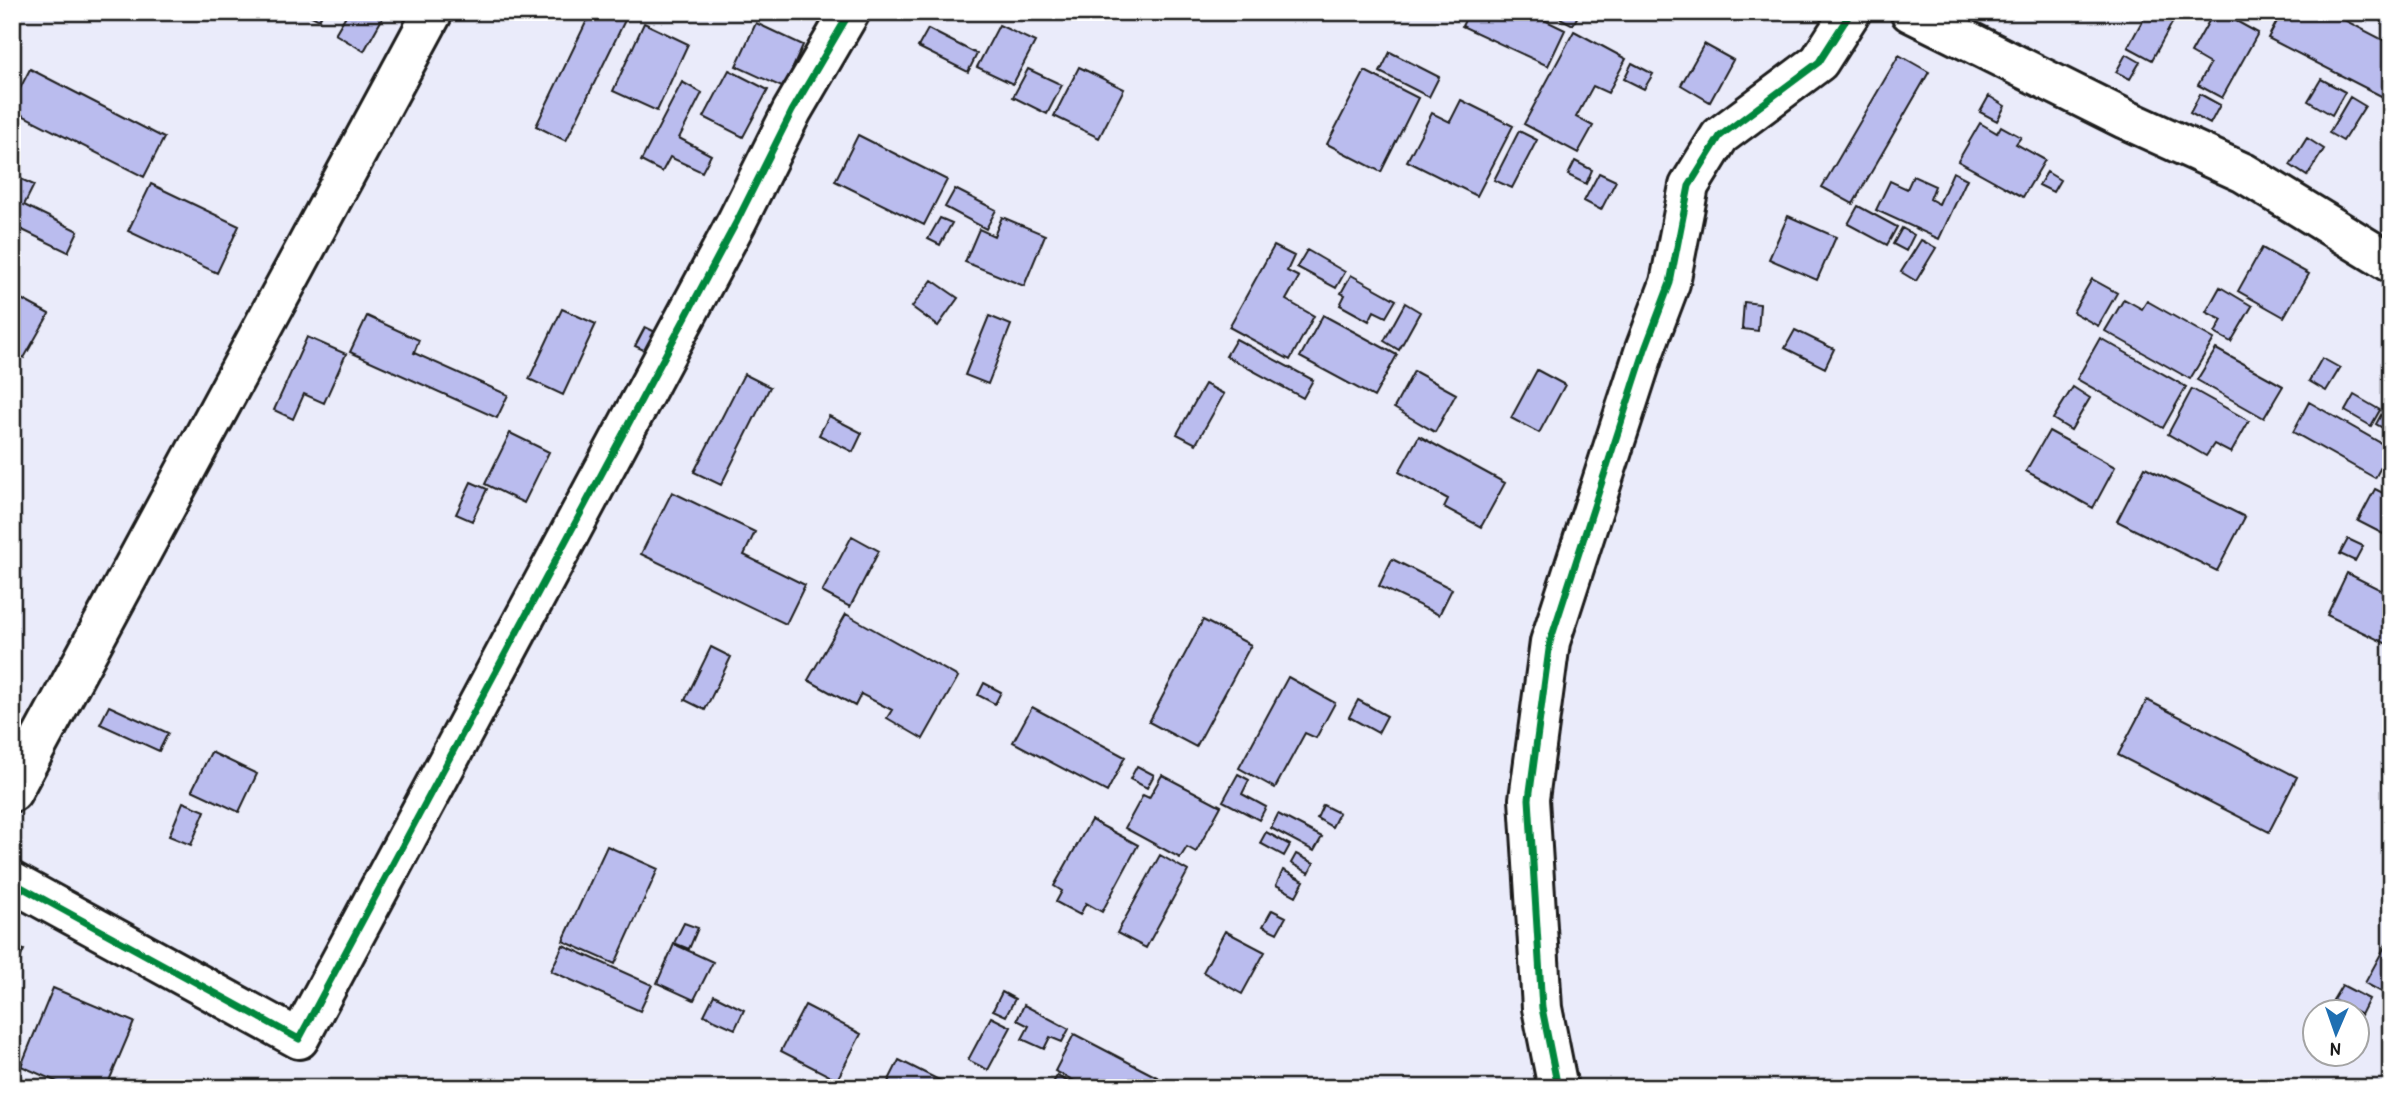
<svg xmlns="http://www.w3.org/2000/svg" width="2403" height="1100" font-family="'Patrick Hand',sans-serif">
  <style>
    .building { fill: #babcee; stroke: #1c1c1c; stroke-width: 2 }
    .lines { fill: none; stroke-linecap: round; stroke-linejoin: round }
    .minor-casing { stroke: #1c1c1c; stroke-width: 44 }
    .minor { stroke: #fff; stroke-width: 38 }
    .cycleway-casing { stroke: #fff; stroke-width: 11 }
    .cycleway { stroke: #00873e; stroke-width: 7 }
  </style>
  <rect width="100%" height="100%" fill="#eaebfa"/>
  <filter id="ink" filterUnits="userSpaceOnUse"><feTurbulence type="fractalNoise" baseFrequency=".0143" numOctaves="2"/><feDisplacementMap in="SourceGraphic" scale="14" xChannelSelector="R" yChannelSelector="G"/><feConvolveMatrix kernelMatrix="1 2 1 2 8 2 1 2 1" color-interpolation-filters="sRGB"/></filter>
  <g filter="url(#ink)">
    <!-- building -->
    <path class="building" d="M 304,12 L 323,12 L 319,20 Z
      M 348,12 L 386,12 L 364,51 L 335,34 Z
      M 591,12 L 629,12 L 566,141 L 536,126 Z
      M 1469,12 L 1528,12 L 1565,30 L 1548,66 L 1462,26 Z
      M 1549,12 L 1580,12 L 1573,25 Z
      M 2147,12 L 2173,12 L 2177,14 L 2152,60 L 2128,47 Z
      M 2214,12 L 2220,12 L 2258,33 L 2222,98 L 2198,85 L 2210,64 L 2191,53 Z
      M 2282,12 L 2329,12 L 2391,44 L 2391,101 L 2268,38 Z
      M 644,23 L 688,44 L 657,111 L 613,91 Z
      M 756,23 L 803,45 L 784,88 L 736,66 Z
      M 999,25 L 1035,42 L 1013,84 L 977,67 Z
      M 928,29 L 977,54 L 968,72 L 918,47 Z
      M 1574,31 L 1626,59 L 1608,93 L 1593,86 L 1576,117 L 1593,126 L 1578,153 L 1524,124 Z
      M 1704,44 L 1733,60 L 1710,102 L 1681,85 Z
      M 1390,52 L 1439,77 L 1429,97 L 1380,72 Z
      M 2126,54 L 2140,62 L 2130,79 L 2116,72 Z
      M 1899,55 L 1929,72 L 1853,204 L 1822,187 Z
      M 1632,63 L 1653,74 L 1644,89 L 1624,79 Z
      M 1079,67 L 1124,89 L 1099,138 L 1054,116 Z
      M 30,69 L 164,138 L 144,177 L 12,110 L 12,104 Z
      M 1028,69 L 1062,85 L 1047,114 L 1013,97 Z
      M 729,70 L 768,90 L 743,137 L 704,117 Z
      M 1365,71 L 1418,98 L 1381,172 L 1327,144 Z
      M 2321,79 L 2345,92 L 2332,115 L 2308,101 Z
      M 682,82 L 702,93 L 679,138 L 711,155 L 702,172 L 670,157 L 662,172 L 641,161 Z
      M 2200,94 L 2220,105 L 2210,124 L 2190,113 Z
      M 1989,96 L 2005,106 L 1997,121 L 1980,112 Z
      M 2350,97 L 2365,106 L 2343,141 L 2329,133 Z
      M 1461,100 L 1513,126 L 1477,196 L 1407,161 L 1432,113 L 1450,122 Z
      M 1980,123 L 1997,133 L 2001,126 L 2021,137 L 2016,144 L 2045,160 L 2023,197 L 1958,161 Z
      M 1519,131 L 1537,140 L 1512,188 L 1494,180 Z
      M 858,135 L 947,180 L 924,225 L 835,181 Z
      M 2307,138 L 2324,149 L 2307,176 L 2290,165 Z
      M 1575,161 L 1592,170 L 1586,184 L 1568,175 Z
      M 1953,172 L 1967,179 L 1939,239 L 1876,210 L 1890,181 L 1907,189 L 1913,176 L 1935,186 L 1930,199 L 1939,204 Z
      M 2047,172 L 2060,180 L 2053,192 L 2039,185 Z
      M 1599,173 L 1616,181 L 1601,210 L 1584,201 Z
      M 12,175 L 34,185 L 24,205 L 78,231 L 68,252 L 12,225 Z
      M 151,184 L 239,226 L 217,273 L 128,231 Z
      M 955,189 L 996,210 L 986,229 L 945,207 Z
      M 1858,206 L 1897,227 L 1887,245 L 1848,224 Z
      M 1788,216 L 1836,237 L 1817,280 L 1769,259 Z
      M 1002,217 L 1045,235 L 1024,286 L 965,262 L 979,229 L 994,236 Z
      M 940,218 L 952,223 L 940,245 L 928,239 Z
      M 1902,228 L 1914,235 L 1906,251 L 1893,244 Z
      M 1921,240 L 1936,248 L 1916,281 L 1901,272 Z
      M 1274,246 L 1294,256 L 1287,271 L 1299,277 L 1286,300 L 1314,316 L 1290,360 L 1229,327 Z
      M 2262,248 L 2309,274 L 2284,317 L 2238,291 Z
      M 1307,250 L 1345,272 L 1336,288 L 1297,267 Z
      M 1351,275 L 1396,300 L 1386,317 L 1374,311 L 1369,321 L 1340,305 L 1345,295 L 1341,293 Z
      M 2092,279 L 2117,293 L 2098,326 L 2073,312 Z
      M 932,280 L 958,298 L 938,326 L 912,307 Z
      M 2220,287 L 2252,306 L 2231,342 L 2215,333 L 2222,320 L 2206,312 Z
      M 12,294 L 49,314 L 24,358 L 12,351 Z
      M 2124,299 L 2142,309 L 2147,301 L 2214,339 L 2190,379 L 2105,331 Z
      M 1744,302 L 1760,304 L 1758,331 L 1742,329 Z
      M 1405,303 L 1420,312 L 1399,350 L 1384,341 Z
      M 562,309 L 596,324 L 563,395 L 529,379 Z
      M 1323,315 L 1397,355 L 1374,397 L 1300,357 Z
      M 367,316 L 419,340 L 414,353 L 508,395 L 497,418 L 350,352 Z
      M 989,316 L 1011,325 L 988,384 L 965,375 Z
      M 645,327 L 670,339 L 661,358 L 635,346 Z
      M 1795,330 L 1834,349 L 1825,368 L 1785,348 Z
      M 307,337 L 346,354 L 324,403 L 304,394 L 293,419 L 274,410 Z
      M 2100,338 L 2186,387 L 2163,428 L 2077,379 Z
      M 1236,339 L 1313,380 L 1303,398 L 1226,356 Z
      M 2216,349 L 2283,386 L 2264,418 L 2197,380 Z
      M 2322,358 L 2340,368 L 2326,391 L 2309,381 Z
      M 1537,370 L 1565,385 L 1539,433 L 1511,418 Z
      M 1414,371 L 1456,394 L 1435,432 L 1394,408 Z
      M 744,374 L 770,387 L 721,485 L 694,472 Z
      M 1205,384 L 1224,394 L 1196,444 L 1177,434 Z
      M 2073,387 L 2090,398 L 2071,430 L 2053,419 Z
      M 2192,389 L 2249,421 L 2231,453 L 2214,444 L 2206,456 L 2168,434 Z
      M 2354,395 L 2380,410 L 2371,426 L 2345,411 Z
      M 2309,402 L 2391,449 L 2375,478 L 2293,432 Z
      M 2386,406 L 2391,408 L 2390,432 L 2376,424 Z
      M 829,416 L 862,433 L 853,452 L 819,435 Z
      M 2049,431 L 2115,467 L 2093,508 L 2026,471 Z
      M 510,433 L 549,452 L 524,503 L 485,484 Z
      M 1419,436 L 1505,483 L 1481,527 L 1444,507 L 1448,499 L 1399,472 Z
      M 2145,467 L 2245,517 L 2217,571 L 2117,521 Z
      M 471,482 L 487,489 L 472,521 L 456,514 Z
      M 2375,489 L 2391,497 L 2391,538 L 2358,521 Z
      M 672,492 L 755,532 L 744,555 L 805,585 L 786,624 L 641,554 Z
      M 852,536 L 879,551 L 850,607 L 822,592 Z
      M 2348,539 L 2363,546 L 2355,561 L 2340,554 Z
      M 1392,559 L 1452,589 L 1439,615 L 1379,586 Z
      M 2347,573 L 2391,595 L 2391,646 L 2327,615 Z
      M 846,614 L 958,677 L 923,739 L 887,718 L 892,710 L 861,694 L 855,706 L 808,680 Z
      M 1203,620 L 1251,645 L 1196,747 L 1149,722 Z
      M 711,647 L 731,657 L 705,710 L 685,700 Z
      M 1288,677 L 1335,703 L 1316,738 L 1305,733 L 1275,788 L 1239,768 Z
      M 984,683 L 1001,692 L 995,704 L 978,695 Z
      M 1358,700 L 1387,716 L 1378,733 L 1349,717 Z
      M 2147,700 L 2297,777 L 2269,832 L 2118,755 Z
      M 109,706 L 168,733 L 159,751 L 100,724 Z
      M 1032,707 L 1125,757 L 1107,792 L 1013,742 Z
      M 211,752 L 257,774 L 239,812 L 192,790 Z
      M 1137,766 L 1154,775 L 1147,788 L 1130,779 Z
      M 1238,774 L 1249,780 L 1242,794 L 1266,807 L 1259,820 L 1223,801 Z
      M 1162,775 L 1221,806 L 1196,852 L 1187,847 L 1180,858 L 1125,828 L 1143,795 L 1149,798 Z
      M 183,802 L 205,811 L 191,845 L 169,836 Z
      M 1323,805 L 1339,813 L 1332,827 L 1317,818 Z
      M 1278,814 L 1322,837 L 1314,851 L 1271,828 Z
      M 1091,820 L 1138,845 L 1102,912 L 1086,903 L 1080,915 L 1056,902 L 1062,891 L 1054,886 Z
      M 1266,832 L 1290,845 L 1284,856 L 1260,843 Z
      M 607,846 L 658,869 L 615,964 L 563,941 Z
      M 1296,854 L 1314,863 L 1309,873 L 1291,863 Z
      M 1160,855 L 1188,871 L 1146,948 L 1117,933 Z
      M 1283,870 L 1304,881 L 1296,896 L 1276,885 Z
      M 1272,910 L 1286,917 L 1277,933 L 1263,926 Z
      M 684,923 L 698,928 L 689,949 L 674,943 Z
      M 1225,931 L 1265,952 L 1242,994 L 1203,972 Z
      M 2389,939 L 2391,940 L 2391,997 L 2365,983 Z
      M 674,944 L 713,962 L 694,1000 L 657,983 Z
      M 12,945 L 24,950 L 14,971 L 12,971 Z
      M 563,945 L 652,985 L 640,1011 L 551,971 Z
      M 2342,985 L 2369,999 L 2361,1015 L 2333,1000 Z
      M 53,988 L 134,1022 L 106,1088 L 71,1088 L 21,1066 Z
      M 1002,992 L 1015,999 L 1006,1016 L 993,1010 Z
      M 714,995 L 744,1010 L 735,1029 L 704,1015 Z
      M 805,1005 L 861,1034 L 837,1080 L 781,1051 Z
      M 1024,1005 L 1069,1029 L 1062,1042 L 1050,1037 L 1044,1049 L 1022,1039 L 1029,1026 L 1017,1020 Z
      M 991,1017 L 1011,1027 L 988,1070 L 968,1060 Z
      M 1074,1034 L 1178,1088 L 1088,1088 L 1055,1071 Z
      M 899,1060 L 945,1083 L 943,1088 L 885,1088 Z
      M 1057,1076 L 1073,1084 L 1071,1088 L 1050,1088 Z"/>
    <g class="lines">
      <defs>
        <path id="minor" d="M 1910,12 L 2125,119 L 2244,173 L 2391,263
          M 12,792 L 433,12
          M 12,882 L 299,1039 L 737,221 L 792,111 L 850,12
          M 1558,1088 L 1542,1008 L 1529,799 L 1550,642 L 1645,349 L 1670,283 L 1689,186 L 1720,136 L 1819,62 L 1851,12"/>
      </defs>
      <!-- minor casing -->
      <use href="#minor" class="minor-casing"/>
      <!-- minor -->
      <use href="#minor" class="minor"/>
      <defs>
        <path id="cycleway" d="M 12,882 L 299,1039 L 737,221 L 792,111 L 850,12
          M 1558,1088 L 1542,1008 L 1529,799 L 1550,642 L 1645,349 L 1670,283 L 1689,186 L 1720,136 L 1819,62 L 1851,12"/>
      </defs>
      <!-- cycleway casing -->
      <use href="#cycleway" class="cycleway-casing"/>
      <!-- cycleway -->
      <use href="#cycleway" class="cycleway"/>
    </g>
  </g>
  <!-- margin -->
  <rect width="2403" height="1100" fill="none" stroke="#fff" stroke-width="42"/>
  <rect x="21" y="21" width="2361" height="1058" fill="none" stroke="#1c1c1c" stroke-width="2.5" filter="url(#ink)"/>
  <!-- north arrow -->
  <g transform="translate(2336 1033) rotate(182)"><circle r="33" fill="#ffffff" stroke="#a4a4a4" stroke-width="2"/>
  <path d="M0-5L12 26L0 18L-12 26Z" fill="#1f6fb2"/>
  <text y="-10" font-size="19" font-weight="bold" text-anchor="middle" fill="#1c1c1c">N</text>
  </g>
</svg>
